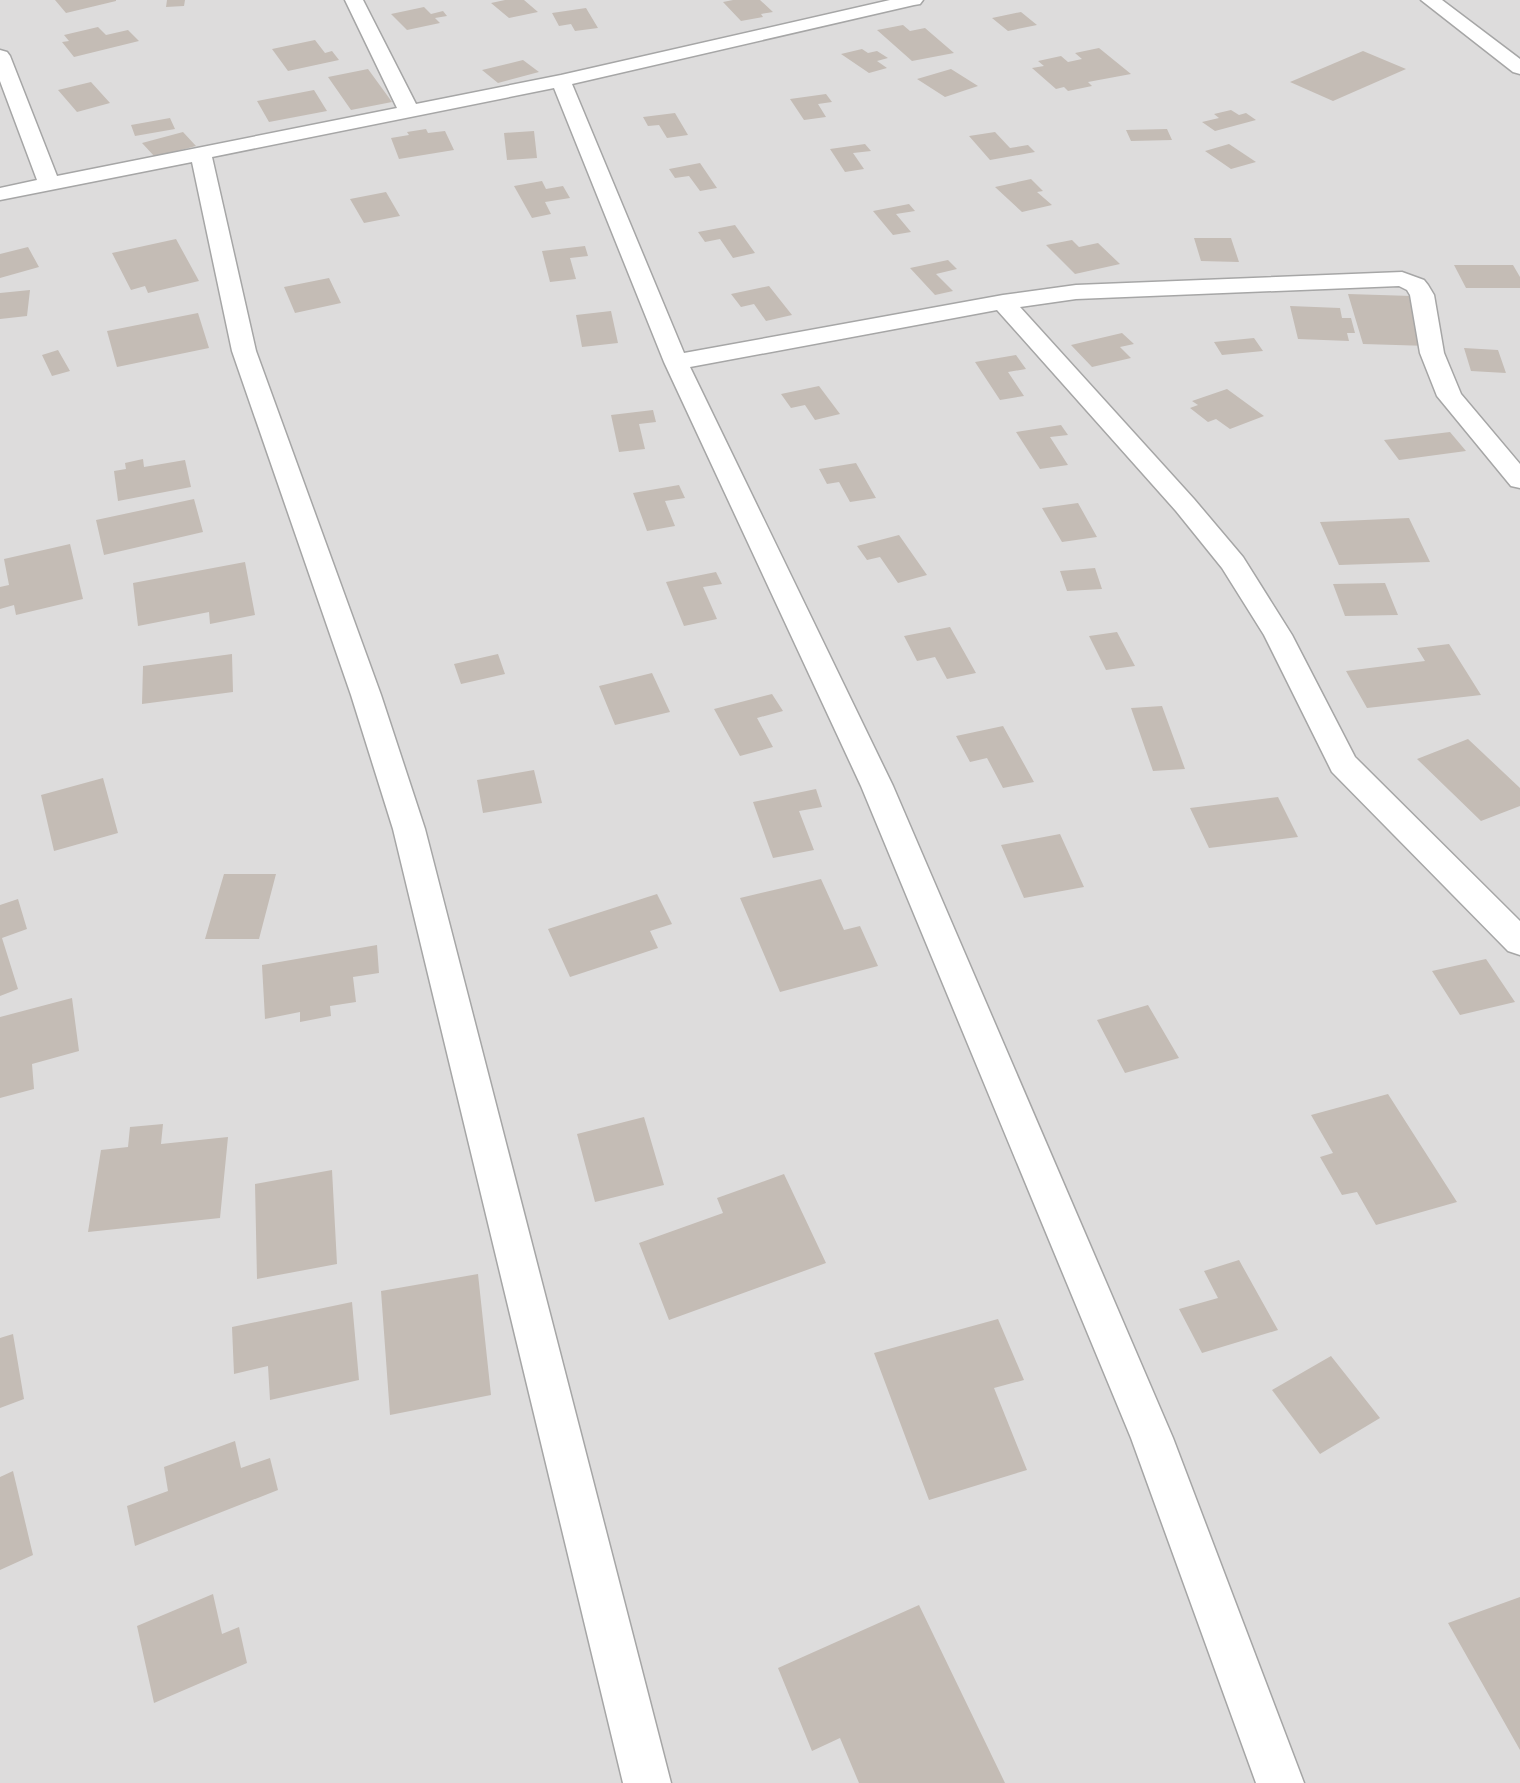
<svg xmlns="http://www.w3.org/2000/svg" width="1520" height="1783" font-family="Montserrat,sans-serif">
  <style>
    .residential { fill: #dddcdc }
    .building { fill: #c4bcb5 }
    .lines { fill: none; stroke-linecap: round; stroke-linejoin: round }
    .minor-casing { stroke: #a6a6a6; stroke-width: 3 }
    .minor { fill: #fff; fill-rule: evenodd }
  </style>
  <rect width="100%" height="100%" fill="#efede6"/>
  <!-- residential -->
  <path class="residential" d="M 0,0 L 1520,0 L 1520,1783 L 0,1783 Z"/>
  <!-- building -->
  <path class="building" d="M 55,0 L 116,0 L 116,1 L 66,13 Z
    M 167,0 L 185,0 L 184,6 L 166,7 Z
    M 505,0 L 524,0 L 538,12 L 509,18 L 491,3 Z
    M 733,0 L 760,0 L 773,12 L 761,14 L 763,17 L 741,21 L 723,2 Z
    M 424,7 L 431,14 L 443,11 L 447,16 L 435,18 L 440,23 L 407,30 L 391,14 Z
    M 586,8 L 598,28 L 575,31 L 571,24 L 559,26 L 552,13 Z
    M 1021,12 L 1037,25 L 1008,31 L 992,18 Z
    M 903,25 L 910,31 L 925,28 L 954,53 L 912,61 L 877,30 Z
    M 98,27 L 106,35 L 128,30 L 139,41 L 74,57 L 62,42 L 69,41 L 64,35 Z
    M 315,40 L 325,53 L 332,51 L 339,60 L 288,71 L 272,49 Z
    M 1099,48 L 1131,74 L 1088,82 L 1092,86 L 1068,91 L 1064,87 L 1056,89 L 1032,68 L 1044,66 L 1038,61 L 1061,56 L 1068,62 L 1082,59 L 1075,53 Z
    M 862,49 L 868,53 L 877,51 L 888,58 L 877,61 L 887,68 L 869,73 L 841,54 Z
    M 1363,51 L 1406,69 L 1333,101 L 1290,82 Z
    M 523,60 L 539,72 L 498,83 L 482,70 Z
    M 368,69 L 392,102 L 351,110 L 328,77 Z
    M 951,69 L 978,86 L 945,97 L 917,79 Z
    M 91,82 L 110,103 L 77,112 L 58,90 Z
    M 314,90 L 327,111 L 269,122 L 257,101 Z
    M 826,94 L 832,102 L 818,104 L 826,117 L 804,120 L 790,99 Z
    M 1231,110 L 1239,115 L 1246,113 L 1256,120 L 1215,131 L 1202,122 L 1219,118 L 1214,114 Z
    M 675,113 L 688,135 L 667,138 L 659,125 L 648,126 L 643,117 Z
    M 170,118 L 175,129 L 135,136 L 131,125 Z
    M 426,129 L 428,133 L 445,131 L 454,150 L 399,159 L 391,138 L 409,135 L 407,132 Z
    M 1167,129 L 1172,140 L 1131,141 L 1126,130 Z
    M 534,131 L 537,158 L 507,160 L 504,133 Z
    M 183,132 L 196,146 L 155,157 L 142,143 Z
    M 995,132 L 1010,148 L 1028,145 L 1035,152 L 990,160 L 969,136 Z
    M 865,144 L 871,151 L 853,153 L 864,169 L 845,172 L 830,149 Z
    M 1229,144 L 1256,162 L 1231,169 L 1205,151 Z
    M 700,163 L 717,188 L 700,191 L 689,176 L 675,178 L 669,169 Z
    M 1031,179 L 1043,191 L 1037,192 L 1052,205 L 1022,212 L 995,187 Z
    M 542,181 L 546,189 L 563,186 L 570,198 L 545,202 L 551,214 L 532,218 L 514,186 Z
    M 386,192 L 400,216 L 364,223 L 350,199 Z
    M 909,204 L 915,211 L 896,214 L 911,232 L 893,235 L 873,211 Z
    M 735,225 L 755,253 L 733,258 L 720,239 L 705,242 L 698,232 Z
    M 1194,238 L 1231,238 L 1239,262 L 1201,261 Z
    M 176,239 L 199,281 L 148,293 L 145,286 L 131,290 L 112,253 Z
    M 1072,240 L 1079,247 L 1098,243 L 1120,264 L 1075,274 L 1046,245 Z
    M 585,246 L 588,256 L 570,258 L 576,279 L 550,282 L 542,251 Z
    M 28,247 L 39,267 L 0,278 L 0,254 Z
    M 948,260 L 957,269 L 936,274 L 953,291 L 935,295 L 910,268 Z
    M 1454,265 L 1513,265 L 1520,277 L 1520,288 L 1466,288 Z
    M 329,278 L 341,303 L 295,313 L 284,287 Z
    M 769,286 L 792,315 L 766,321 L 754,304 L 741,307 L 731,294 Z
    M 30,290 L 27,316 L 0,319 L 0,293 Z
    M 1348,294 L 1412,296 L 1429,346 L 1363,344 Z
    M 1290,306 L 1340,308 L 1342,318 L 1351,318 L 1355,333 L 1347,333 L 1349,341 L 1298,339 Z
    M 611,311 L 618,343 L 582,347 L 576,315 Z
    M 198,313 L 209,348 L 117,367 L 107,331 Z
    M 1122,333 L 1134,344 L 1120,347 L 1131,358 L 1092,367 L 1071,345 Z
    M 1254,338 L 1263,351 L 1222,355 L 1214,342 Z
    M 1464,348 L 1498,350 L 1506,373 L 1471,371 Z
    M 58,350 L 70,371 L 52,376 L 42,355 Z
    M 1016,355 L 1026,369 L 1008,372 L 1024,396 L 1000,400 L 975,362 Z
    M 819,386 L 840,414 L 815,420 L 805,405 L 791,408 L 781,394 Z
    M 1227,389 L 1264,416 L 1230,429 L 1216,419 L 1208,422 L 1190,408 L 1198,405 L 1192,401 Z
    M 653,410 L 656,422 L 639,424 L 645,449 L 619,452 L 611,415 Z
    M 1061,425 L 1068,435 L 1050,437 L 1068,465 L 1040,469 L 1016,432 Z
    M 1450,432 L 1466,451 L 1399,460 L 1384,440 Z
    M 143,459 L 144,467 L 185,460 L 191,487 L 118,501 L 114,471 L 126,469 L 125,463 Z
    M 856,463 L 876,498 L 850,502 L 839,482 L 827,484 L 819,469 Z
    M 679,485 L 685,498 L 665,501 L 675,526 L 647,531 L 633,493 Z
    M 194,499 L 203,532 L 104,555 L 96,520 Z
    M 1078,503 L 1097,537 L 1062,542 L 1042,508 Z
    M 1409,518 L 1430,562 L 1339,565 L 1320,522 Z
    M 899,535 L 927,575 L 898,583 L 880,557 L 867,560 L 857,546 Z
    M 70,544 L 83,599 L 16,615 L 14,605 L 0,609 L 0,587 L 9,585 L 4,559 Z
    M 245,562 L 255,615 L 210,624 L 209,612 L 138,626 L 133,583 Z
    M 1095,568 L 1102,589 L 1067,591 L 1060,571 Z
    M 716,572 L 722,584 L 703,587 L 717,619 L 684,626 L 666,582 Z
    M 1385,583 L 1398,615 L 1345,616 L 1333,584 Z
    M 950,627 L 976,673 L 947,679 L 935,657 L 917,661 L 904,636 Z
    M 1117,632 L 1135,666 L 1106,670 L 1089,636 Z
    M 1449,644 L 1481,695 L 1367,708 L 1346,671 L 1425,661 L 1417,648 Z
    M 232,654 L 233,692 L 142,704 L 143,666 Z
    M 498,654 L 505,674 L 461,684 L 454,664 Z
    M 652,673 L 670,712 L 615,725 L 599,686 Z
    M 772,694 L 783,711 L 757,718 L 773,747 L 740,756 L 714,709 Z
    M 1162,706 L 1185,769 L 1153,771 L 1131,708 Z
    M 1003,726 L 1034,782 L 1003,788 L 987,758 L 970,762 L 956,736 Z
    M 1468,739 L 1520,788 L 1520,806 L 1481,821 L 1417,759 Z
    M 534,770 L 542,803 L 483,813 L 477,780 Z
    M 103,778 L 118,833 L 54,851 L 41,795 Z
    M 816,789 L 822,807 L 799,811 L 814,850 L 773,858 L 753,802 Z
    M 1278,797 L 1298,837 L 1209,848 L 1190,808 Z
    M 1060,834 L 1084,887 L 1024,898 L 1001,845 Z
    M 224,874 L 276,874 L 259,939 L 205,939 Z
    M 821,879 L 844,930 L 860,926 L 878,966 L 780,992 L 740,898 Z
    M 657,894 L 672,924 L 650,931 L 658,948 L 570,977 L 548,929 Z
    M 18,899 L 27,929 L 2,938 L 18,989 L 0,996 L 0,905 Z
    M 377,945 L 379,973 L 353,977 L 356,1002 L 330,1006 L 331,1016 L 300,1022 L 300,1012 L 265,1019 L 262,965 Z
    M 1486,959 L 1515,1002 L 1460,1015 L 1432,971 Z
    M 72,998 L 79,1051 L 32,1064 L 34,1089 L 0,1098 L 0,1017 Z
    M 1148,1005 L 1179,1058 L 1125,1073 L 1097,1020 Z
    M 1388,1094 L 1457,1202 L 1376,1225 L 1357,1192 L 1342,1195 L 1320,1157 L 1333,1153 L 1311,1115 Z
    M 644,1117 L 664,1185 L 595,1202 L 577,1134 Z
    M 163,1124 L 161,1144 L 228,1137 L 220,1218 L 88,1232 L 101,1150 L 128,1147 L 130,1127 Z
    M 332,1170 L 337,1264 L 257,1279 L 255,1184 Z
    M 784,1174 L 826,1263 L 669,1320 L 639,1243 L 723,1213 L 717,1198 Z
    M 1239,1260 L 1278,1330 L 1202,1353 L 1179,1309 L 1218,1298 L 1204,1271 Z
    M 478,1274 L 491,1395 L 390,1415 L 381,1291 Z
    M 352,1302 L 359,1380 L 270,1400 L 268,1366 L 234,1374 L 232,1327 Z
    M 998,1319 L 1024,1380 L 994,1388 L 1027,1470 L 929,1500 L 874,1353 Z
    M 13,1334 L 24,1399 L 0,1408 L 0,1338 Z
    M 1331,1356 L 1380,1418 L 1320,1454 L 1272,1390 Z
    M 235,1441 L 241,1468 L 270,1458 L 278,1490 L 135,1546 L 127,1506 L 168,1491 L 164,1467 Z
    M 13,1471 L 33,1555 L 0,1570 L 0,1477 Z
    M 213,1594 L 222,1634 L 239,1627 L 247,1663 L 154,1703 L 137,1626 Z
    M 1520,1597 L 1520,1750 L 1448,1623 Z
    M 919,1605 L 1005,1783 L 859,1783 L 840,1738 L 812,1751 L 778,1668 Z"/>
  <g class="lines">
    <defs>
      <path id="minor" d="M 345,0 L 363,0 L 416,104 L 561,75 L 890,0 L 923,0 L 920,4 L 914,5 L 572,84 L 684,353 L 1003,295 L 1076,285 L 1402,272 L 1424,280 L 1428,285 L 1434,295 L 1444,353 L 1461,394 L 1520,464 L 1520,488 L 1511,486 L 1437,396 L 1420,353 L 1410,295 L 1407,290 L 1399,286 L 1076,299 L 1020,307 L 1194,499 L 1243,557 L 1292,635 L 1355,757 L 1520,921 L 1520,955 L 1508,951 L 1332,772 L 1264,635 L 1222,568 L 1176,511 L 997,310 L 690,367 L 893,786 L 1173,1438 L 1304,1783 L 1256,1783 L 1131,1438 L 861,786 L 664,362 L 554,88 L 212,157 L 256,351 L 381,695 L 425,829 L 671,1783 L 623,1783 L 393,829 L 351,695 L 232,351 L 192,162 L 0,200 L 0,188 L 37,180 L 0,81 L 0,50 L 7,52 L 10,56 L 57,176 L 397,108 Z
        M 1421,0 L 1442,0 L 1520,59 L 1520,74 L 1513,72 Z"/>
    </defs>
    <!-- minor casing -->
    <use href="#minor" class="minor-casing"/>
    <!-- minor -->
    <use href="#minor" class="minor"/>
  </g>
</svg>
